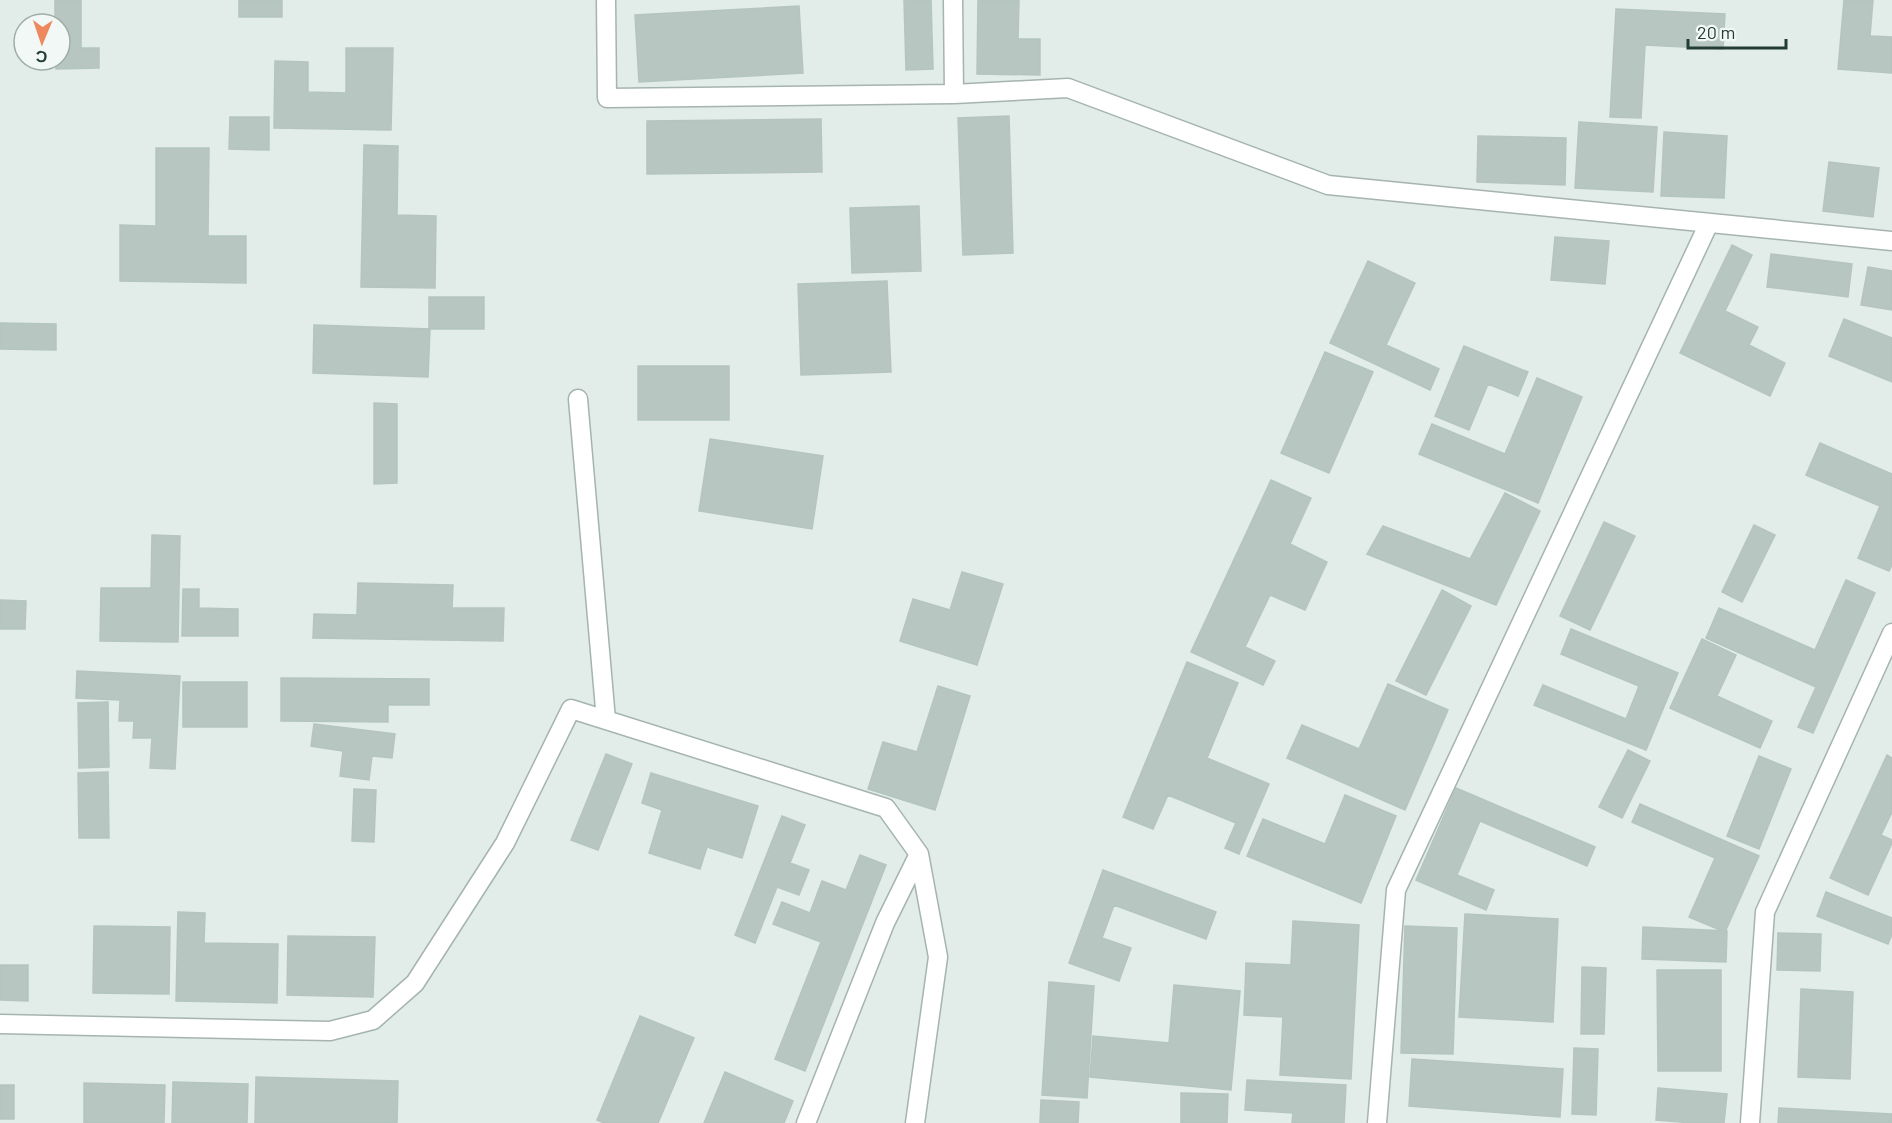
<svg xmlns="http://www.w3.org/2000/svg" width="1892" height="1123" font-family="Barlow,sans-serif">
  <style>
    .building { fill: #b7c6c1; stroke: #b4c5bf; stroke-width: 1.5 }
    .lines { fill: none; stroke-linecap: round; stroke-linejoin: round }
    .minor-casing { stroke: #a5b4af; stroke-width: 21 }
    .minor { stroke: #fff; stroke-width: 18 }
  </style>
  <rect width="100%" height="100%" fill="#e2ece8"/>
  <!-- building -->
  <path class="building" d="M 55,0 L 81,0 L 81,48 L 99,48 L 99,68 L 56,69 L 56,60 L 60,60 L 60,24 L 55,24 Z
    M 239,0 L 282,0 L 282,17 L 239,17 Z
    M 904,0 L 931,0 L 933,69 L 906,70 Z
    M 978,0 L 1019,0 L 1018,39 L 1040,39 L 1040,75 L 977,74 Z
    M 1844,0 L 1873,0 L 1870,36 L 1892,37 L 1892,73 L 1838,69 Z
    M 799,6 L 803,73 L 639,82 L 635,15 Z
    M 1616,9 L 1725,14 L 1723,49 L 1645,45 L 1641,118 L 1610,117 Z
    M 346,48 L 393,48 L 391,130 L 274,128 L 275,61 L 308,62 L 308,92 L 346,93 Z
    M 1009,116 L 1013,253 L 963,255 L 958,118 Z
    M 230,117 L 269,117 L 269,150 L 229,149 Z
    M 821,119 L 822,172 L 647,174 L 647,121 Z
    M 1579,122 L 1657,127 L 1653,192 L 1575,188 Z
    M 1664,132 L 1727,136 L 1724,198 L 1661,196 Z
    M 1478,136 L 1566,138 L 1565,185 L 1477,182 Z
    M 364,145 L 398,146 L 397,215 L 436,216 L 435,288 L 361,287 Z
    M 156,148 L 209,148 L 208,236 L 246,236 L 246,283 L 120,281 L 120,225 L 156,226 Z
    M 1829,162 L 1879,168 L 1873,217 L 1823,211 Z
    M 919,206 L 921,271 L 852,273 L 850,208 Z
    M 1555,237 L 1609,241 L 1605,284 L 1551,280 Z
    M 1732,245 L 1752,255 L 1725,311 L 1758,327 L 1749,345 L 1785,363 L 1770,396 L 1680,353 Z
    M 1771,254 L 1852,264 L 1848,297 L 1767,287 Z
    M 1368,261 L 1415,283 L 1386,345 L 1439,369 L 1430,390 L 1330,343 Z
    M 1868,267 L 1892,271 L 1892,310 L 1861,305 Z
    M 887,281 L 891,372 L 801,375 L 798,284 Z
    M 429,297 L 484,297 L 484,329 L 429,329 Z
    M 1844,319 L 1892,338 L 1892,382 L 1829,356 Z
    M 0,323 L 56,324 L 56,350 L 0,349 Z
    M 314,325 L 430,329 L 428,377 L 313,373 Z
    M 1464,346 L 1528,372 L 1518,396 L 1488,384 L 1469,430 L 1435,416 Z
    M 1325,352 L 1373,372 L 1329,473 L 1281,453 Z
    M 638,366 L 729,366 L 729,420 L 638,420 Z
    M 1537,378 L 1582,397 L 1538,503 L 1419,454 L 1432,424 L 1505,454 Z
    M 374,403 L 397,404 L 397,483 L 374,484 Z
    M 710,439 L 823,456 L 812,529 L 699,511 Z
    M 1820,443 L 1892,474 L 1892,565 L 1889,571 L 1858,558 L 1880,506 L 1806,475 Z
    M 1271,480 L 1311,498 L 1290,544 L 1327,562 L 1305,610 L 1270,595 L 1245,647 L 1275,661 L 1263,685 L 1191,652 Z
    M 1505,493 L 1540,511 L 1496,605 L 1367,554 L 1383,526 L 1470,559 Z
    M 1604,522 L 1635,536 L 1590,630 L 1560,616 Z
    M 1754,525 L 1775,535 L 1742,602 L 1722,592 Z
    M 152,535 L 180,536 L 178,642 L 100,641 L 101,588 L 151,588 Z
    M 962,572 L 1003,584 L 977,665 L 900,641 L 913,599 L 950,610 Z
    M 1846,580 L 1875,593 L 1813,733 L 1798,727 L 1816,687 L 1706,638 L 1719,608 L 1815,650 Z
    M 358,583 L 453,585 L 452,608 L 504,608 L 503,641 L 313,638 L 314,614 L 357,615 Z
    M 183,589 L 199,589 L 199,608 L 238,609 L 238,636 L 182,636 Z
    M 1442,590 L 1471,606 L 1426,695 L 1396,681 Z
    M 0,600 L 26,601 L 25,629 L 0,629 Z
    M 1571,629 L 1678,673 L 1646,750 L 1534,705 L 1543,685 L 1626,719 L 1639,686 L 1561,654 Z
    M 1702,639 L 1736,655 L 1717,696 L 1772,721 L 1760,748 L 1670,708 Z
    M 1187,662 L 1238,683 L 1207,758 L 1269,784 L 1239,854 L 1225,848 L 1236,823 L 1168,795 L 1153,829 L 1123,817 Z
    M 77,671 L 180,676 L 175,769 L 150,768 L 152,738 L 133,738 L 134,721 L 119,721 L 120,700 L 76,698 Z
    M 281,678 L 429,679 L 429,705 L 388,705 L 388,722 L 281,721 Z
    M 183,682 L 247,682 L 247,727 L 183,727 Z
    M 1388,684 L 1448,710 L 1405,810 L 1287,758 L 1302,725 L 1359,749 Z
    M 938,686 L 970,696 L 935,810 L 868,789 L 883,742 L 917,752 Z
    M 108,702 L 109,767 L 79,768 L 78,703 Z
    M 314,724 L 395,734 L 392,758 L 372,756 L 369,780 L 340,776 L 343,751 L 311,746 Z
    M 1628,750 L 1650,761 L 1622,818 L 1599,807 Z
    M 606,754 L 632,764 L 598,850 L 571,840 Z
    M 1887,755 L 1892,758 L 1892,812 L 1881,835 L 1892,840 L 1892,843 L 1868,895 L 1830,878 Z
    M 1759,756 L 1791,769 L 1759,849 L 1727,836 Z
    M 108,772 L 109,838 L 79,838 L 78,773 Z
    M 651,773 L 758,806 L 742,858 L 707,847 L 700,869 L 649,853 L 662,810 L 642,803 Z
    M 1456,788 L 1595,847 L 1587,866 L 1480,821 L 1457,875 L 1494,890 L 1486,910 L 1416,880 Z
    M 354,789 L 376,790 L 374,842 L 352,841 Z
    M 1345,795 L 1396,816 L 1361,903 L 1247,856 L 1263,819 L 1325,844 Z
    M 1640,804 L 1759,856 L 1725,932 L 1689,917 L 1715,858 L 1632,822 Z
    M 782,816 L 805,825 L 790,863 L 809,870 L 799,895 L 777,887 L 755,943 L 735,935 Z
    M 860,855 L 886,865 L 805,1071 L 775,1059 L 821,942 L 773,924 L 782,902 L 810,913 L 822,881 L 846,890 Z
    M 1103,870 L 1216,912 L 1206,939 L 1114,905 L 1102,938 L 1131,948 L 1119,981 L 1069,963 Z
    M 1826,892 L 1892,918 L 1892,934 L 1888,944 L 1817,916 Z
    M 178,912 L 205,913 L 204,943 L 278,944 L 277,1003 L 176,1001 Z
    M 1465,914 L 1558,919 L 1553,1022 L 1459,1017 Z
    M 1293,921 L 1359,925 L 1351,1079 L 1280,1075 L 1283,1017 L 1244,1015 L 1246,963 L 1291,965 Z
    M 94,926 L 170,927 L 169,994 L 93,993 Z
    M 1405,926 L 1457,928 L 1453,1054 L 1401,1053 Z
    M 1643,927 L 1727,931 L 1726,962 L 1642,959 Z
    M 1778,933 L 1821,934 L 1820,971 L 1777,970 Z
    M 288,936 L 375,937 L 373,997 L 287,995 Z
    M 0,965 L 28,965 L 28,1001 L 0,1000 Z
    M 1582,967 L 1606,968 L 1604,1034 L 1581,1034 Z
    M 1657,970 L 1721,970 L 1721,1071 L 1658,1071 Z
    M 1049,982 L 1094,986 L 1087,1098 L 1042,1095 Z
    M 1174,985 L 1240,991 L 1231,1090 L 1090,1077 L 1093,1036 L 1169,1043 Z
    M 1801,989 L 1853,992 L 1850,1079 L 1798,1077 Z
    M 640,1016 L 694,1038 L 658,1123 L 604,1123 L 597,1120 Z
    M 1574,1048 L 1598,1049 L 1596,1115 L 1572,1114 Z
    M 1412,1059 L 1563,1069 L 1560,1117 L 1409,1106 Z
    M 725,1072 L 793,1101 L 784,1123 L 704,1123 Z
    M 256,1077 L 398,1081 L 397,1123 L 255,1123 Z
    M 1247,1080 L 1346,1085 L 1344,1123 L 1292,1123 L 1293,1113 L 1245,1110 Z
    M 173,1082 L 248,1084 L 247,1123 L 172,1123 Z
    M 84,1083 L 165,1085 L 164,1123 L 84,1123 Z
    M 0,1085 L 14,1085 L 14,1119 L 0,1119 Z
    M 1658,1088 L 1727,1094 L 1724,1123 L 1693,1123 L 1656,1120 Z
    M 1181,1093 L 1228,1094 L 1227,1123 L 1181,1123 Z
    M 1041,1100 L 1079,1102 L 1078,1123 L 1040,1123 Z
    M 1779,1108 L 1892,1114 L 1892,1123 L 1778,1123 Z"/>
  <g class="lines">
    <defs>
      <path id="minor" d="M 606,0 L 607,98 L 954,94
        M 953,0 L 954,94 L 1068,88 L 1328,185 L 1892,241
        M 578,399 L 606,720
        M 0,1024 L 330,1031 L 373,1020 L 415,983 L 505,843 L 571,709 L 886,808 L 919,854 L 938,957 L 915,1123
        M 806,1123 L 885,923 L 919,854
        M 1377,1123 L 1396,890 L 1709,223
        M 1750,1123 L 1765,912 L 1892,633"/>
    </defs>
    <!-- minor casing -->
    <use href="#minor" class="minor-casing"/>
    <!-- minor -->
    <use href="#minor" class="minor"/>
  </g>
  <!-- north arrow -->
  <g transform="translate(42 42) rotate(182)"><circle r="28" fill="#f2f8f5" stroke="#9fada9" stroke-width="1.5"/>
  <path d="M0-4.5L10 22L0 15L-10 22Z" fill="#ee895e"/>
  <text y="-9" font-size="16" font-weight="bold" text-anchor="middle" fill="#223c36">С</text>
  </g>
  <!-- scale -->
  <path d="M1688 39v9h98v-9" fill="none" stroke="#223c36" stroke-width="3"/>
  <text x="1697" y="39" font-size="18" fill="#223c36" stroke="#f2f8f5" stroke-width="4.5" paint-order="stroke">20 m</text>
</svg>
